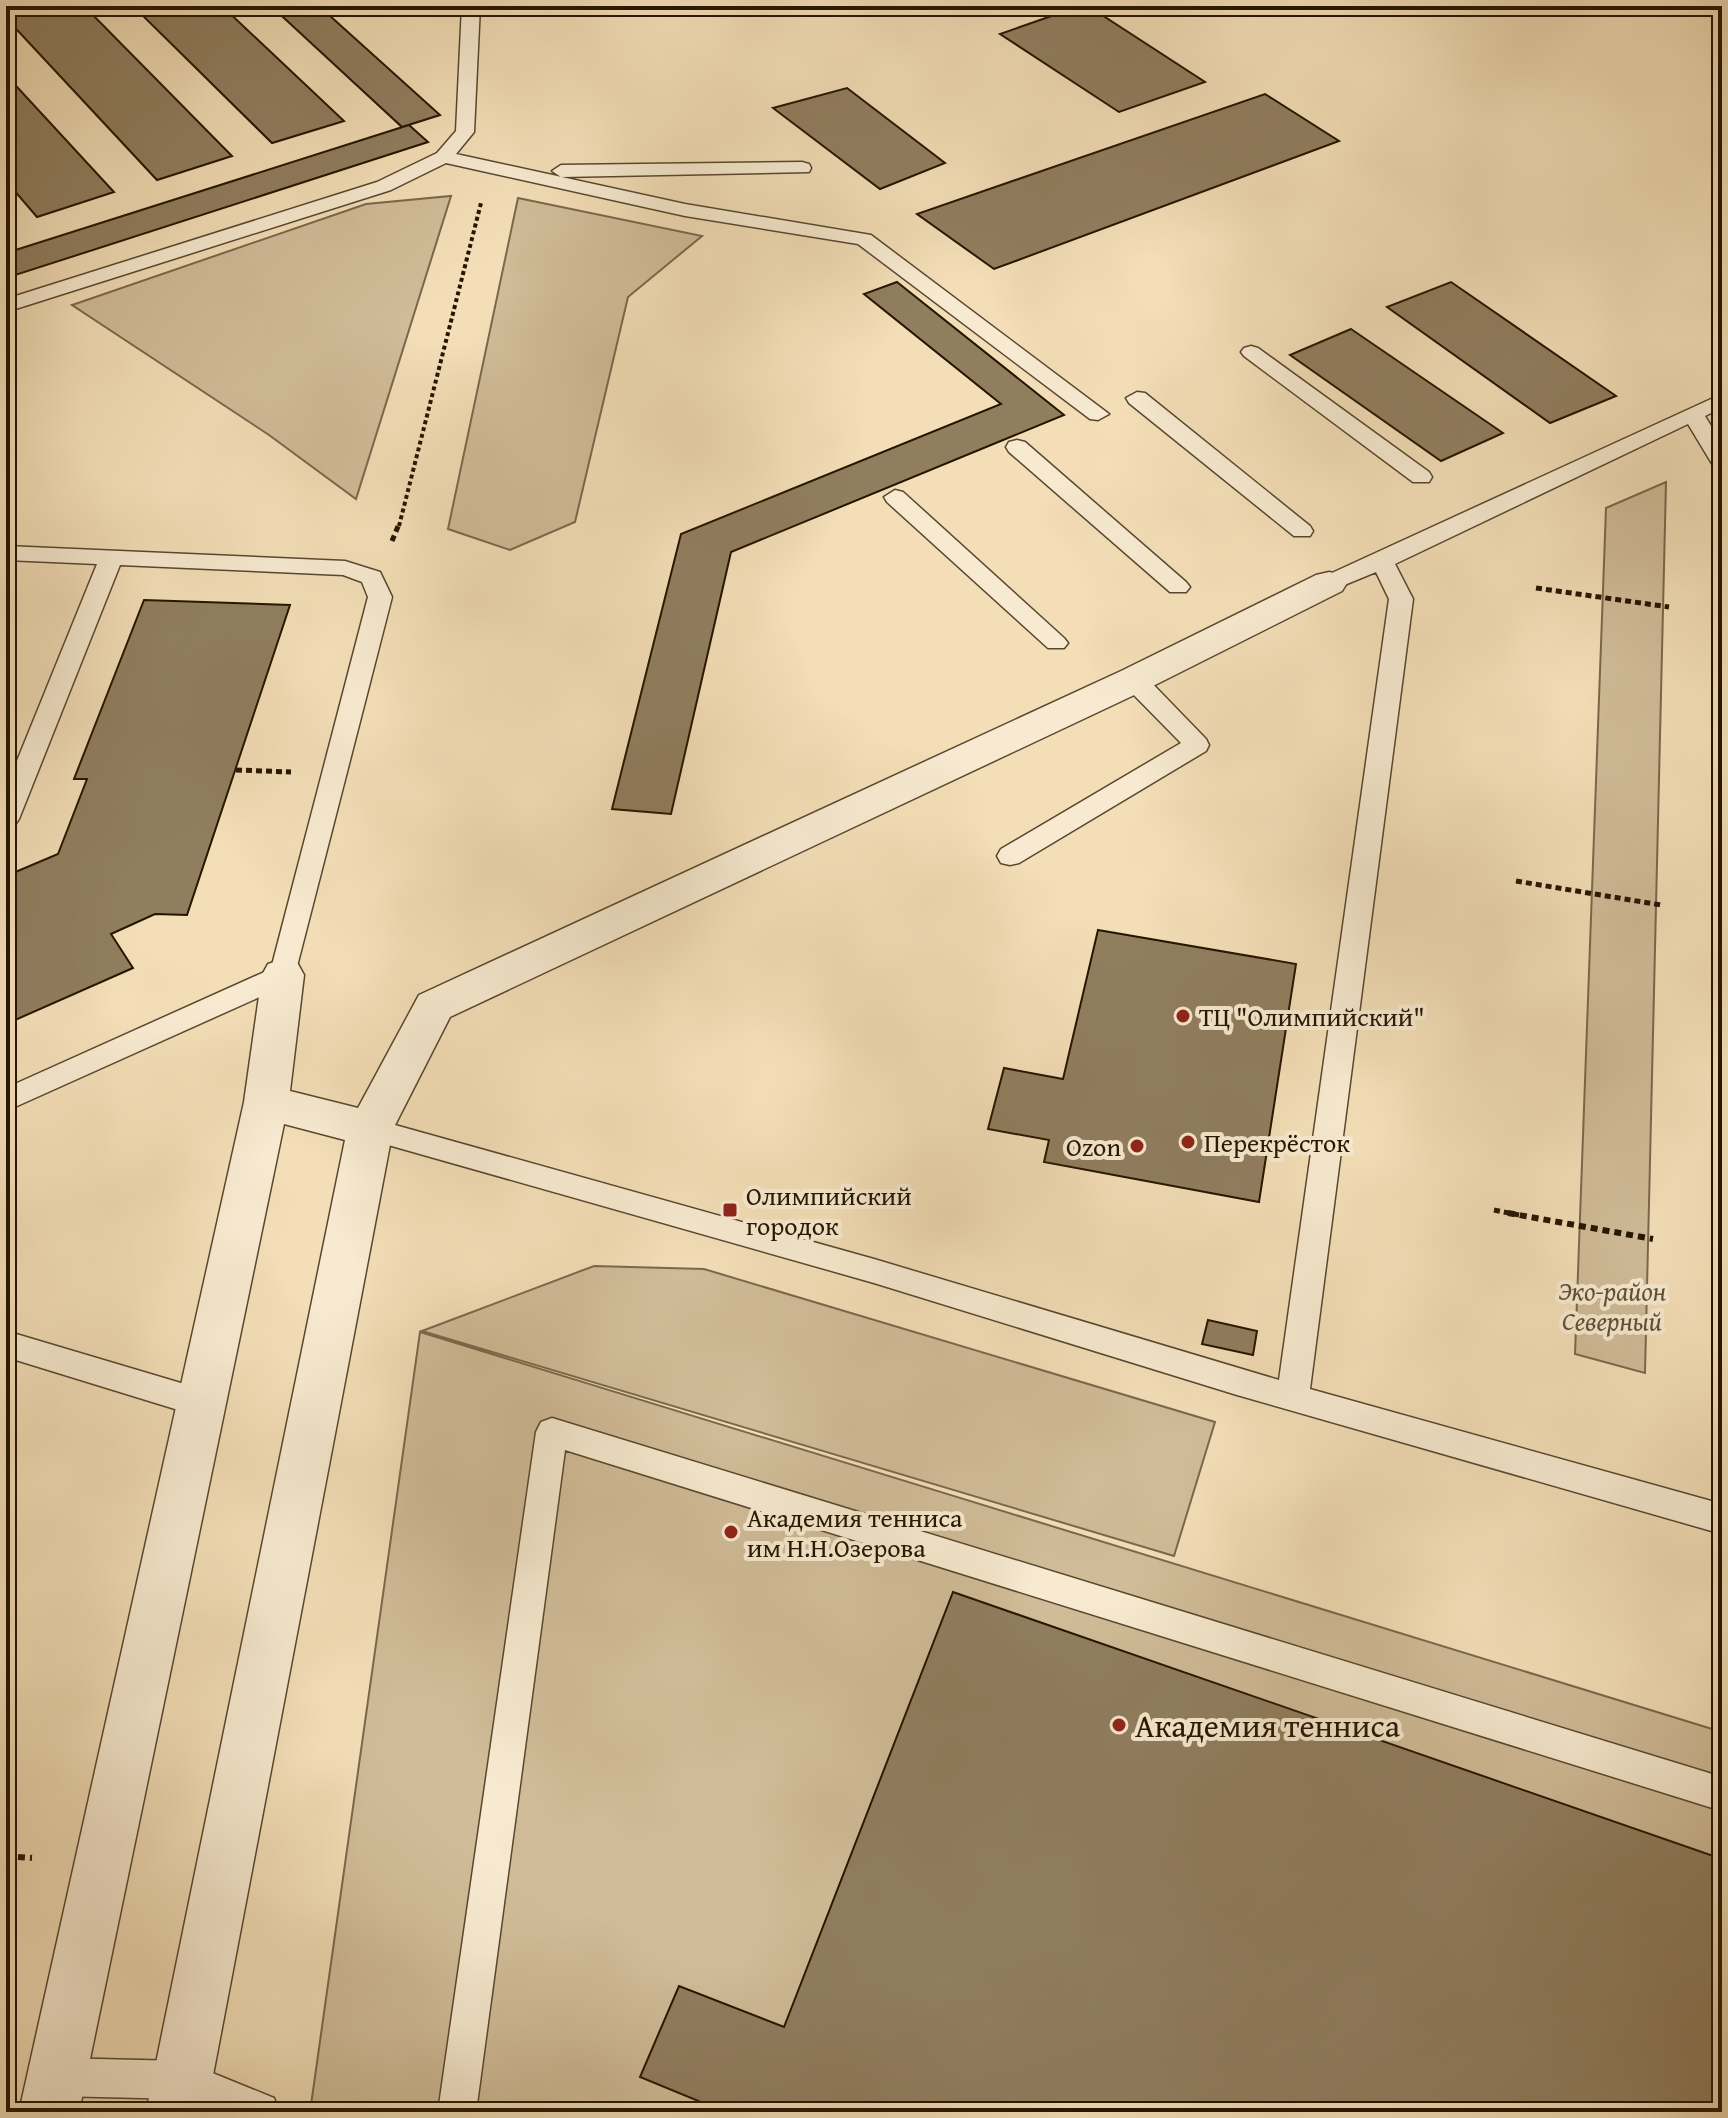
<svg xmlns="http://www.w3.org/2000/svg" width="1728" height="2118" font-family="'Gentium Book Plus',serif">
  <style>
    .green { fill: #d0bc98; stroke: #7a684c; stroke-width: 2 }
    .building { fill: #907e5f; stroke: #251500; stroke-width: 2 }
    .lines { fill: none; stroke-linecap: round; stroke-linejoin: round }
    .lane-casing { stroke: #58472e; stroke-width: 3 }
    .street-casing { stroke: #58472e; stroke-width: 3 }
    .path-far2 { stroke: #251500; stroke-width: 4; stroke-dasharray: 4 3; stroke-linecap: butt }
    .path-far1 { stroke: #251500; stroke-width: 5; stroke-dasharray: 6 4; stroke-linecap: butt }
    .path { stroke: #251500; stroke-width: 6; stroke-dasharray: 7 5; stroke-linecap: butt }
    .lane { fill: #f7ead0; fill-rule: evenodd }
    .street { fill: #f7ead0; fill-rule: evenodd }
    .poi-dot { fill: #8f2418; stroke: #f7ead0; stroke-width: 3 }
    .labels { text-anchor: middle; dominant-baseline: central; stroke-width: 8; stroke-linejoin: round; paint-order: stroke }
    .poi-label { font-size: 26px; fill: #251500; stroke: #f7ead0; text-anchor: start }
    .park-label { font-size: 26px; font-style: italic; fill: #614f35; stroke: #f7ead0 }
    .near-poi-label { font-size: 32px; fill: #251500; stroke: #f7ead0; text-anchor: start }
  </style>
  <rect width="100%" height="100%" fill="#f3deb7"/>
  <filter id="stains"><feTurbulence type="fractalNoise" baseFrequency=".0025" numOctaves="4"/><feColorMatrix values="0 0 0 0 .2 0 0 0 0 .09 0 0 0 0 .02 0 0 0 .5 -.17"/></filter>
  <radialGradient id="worn" r=".72"><stop offset=".6" stop-color="#630" stop-opacity="0"/><stop offset="1" stop-color="#630" stop-opacity=".3"/></radialGradient>
  <!-- green -->
  <path class="green" d="M 451,196 L 356,499 L 269,435 L 72,305 L 366,204 Z
    M 518,198 L 702,236 L 628,297 L 575,522 L 510,550 L 448,529 Z
    M 1666,482 L 1645,1373 L 1575,1354 L 1606,508 Z
    M 594,1266 L 704,1269 L 1215,1422 L 1174,1556 L 422,1331 Z
    M 420,1332 L 1722,1732 L 1722,2112 L 310,2112 Z"/>
  <!-- building -->
  <path class="building" d="M 6,6 L 84,6 L 232,156 L 157,180 L 6,18 Z
    M 133,6 L 222,6 L 344,121 L 272,143 Z
    M 271,6 L 319,6 L 440,115 L 402,127 Z
    M 1080,6 L 1088,6 L 1205,82 L 1119,112 L 1000,34 Z
    M 6,75 L 114,192 L 37,217 L 6,181 Z
    M 847,88 L 945,163 L 880,189 L 773,108 Z
    M 1265,94 L 1339,141 L 994,269 L 917,214 Z
    M 409,125 L 428,142 L 6,278 L 6,253 Z
    M 897,282 L 1064,415 L 731,552 L 671,814 L 612,809 L 681,534 L 1001,404 L 864,294 Z
    M 1451,282 L 1616,396 L 1550,423 L 1387,307 Z
    M 1351,329 L 1503,433 L 1441,461 L 1290,355 Z
    M 144,600 L 290,605 L 187,915 L 155,914 L 111,934 L 133,968 L 6,1024 L 6,876 L 58,854 L 87,779 L 74,779 Z
    M 1098,930 L 1296,964 L 1259,1202 L 1044,1162 L 1049,1140 L 988,1129 L 1004,1068 L 1063,1079 Z
    M 1208,1320 L 1257,1331 L 1253,1355 L 1202,1344 Z
    M 953,1592 L 1722,1859 L 1722,2112 L 725,2112 L 640,2077 L 679,1986 L 784,2027 Z"/>
  <g class="lines">
    <defs>
      <path id="lane" d="M 462,6 L 480,6 L 474,132 L 456,154 L 685,204 L 871,235 L 1109,414 L 1098,420 L 1090,419 L 858,244 L 685,216 L 446,163 L 391,190 L 6,312 L 6,299 L 377,182 L 437,153 L 456,131 Z
        M 802,162 L 809,164 L 811,168 L 809,172 L 561,177 L 552,171 L 561,165 Z
        M 1251,346 L 1258,348 L 1429,472 L 1432,477 L 1429,482 L 1413,482 L 1244,356 L 1241,352 L 1244,348 Z
        M 1137,392 L 1145,393 L 1310,526 L 1313,531 L 1310,536 L 1294,536 L 1129,403 L 1126,398 Z
        M 1722,394 L 1722,408 L 1705,416 L 1722,444 L 1722,469 L 1714,467 L 1688,424 L 1395,564 L 1413,599 L 1310,1389 L 1722,1504 L 1722,1534 L 1237,1395 L 874,1283 L 360,1137 L 356,1129 L 360,1121 L 370,1118 L 874,1259 L 1279,1380 L 1389,599 L 1376,572 L 1337,588 L 1321,588 L 1317,583 L 1321,578 Z
        M 1017,440 L 1025,442 L 1186,582 L 1190,587 L 1186,592 L 1170,592 L 1009,452 L 1006,447 L 1009,442 Z
        M 895,490 L 903,492 L 1064,638 L 1068,643 L 1064,648 L 1048,648 L 887,502 L 884,497 Z
        M 6,546 L 345,561 L 380,572 L 392,597 L 293,982 L 6,1111 L 6,1088 L 271,969 L 368,597 L 362,582 L 343,575 L 120,565 L 19,819 L 15,825 L 6,828 L 6,788 L 97,564 L 6,560 Z
        M 1134,672 L 1143,674 L 1206,739 L 1209,745 L 1206,751 L 1019,863 L 1010,865 L 1001,863 L 997,856 L 1001,849 L 1181,743 L 1125,686 L 1122,680 L 1125,674 Z
        M 6,1331 L 201,1389 L 212,1393 L 217,1403 L 212,1413 L 201,1417 L 6,1357 Z
        M 552,1418 L 1722,1777 L 1722,1811 L 565,1450 L 476,2112 L 438,2112 L 536,1432 L 541,1422 Z
        M 57,2058 L 183,2061 L 274,2098 L 279,2112 L 213,2112 L 183,2099 L 57,2096 L 43,2091 L 38,2077 L 43,2063 Z"/>
      <path id="street" d="M 1329,572 L 1342,575 L 1347,583 L 1342,591 L 1147,689 L 450,1017 L 393,1129 L 206,2112 L 146,2112 L 345,1140 L 284,1124 L 79,2112 L 19,2112 L 244,1102 L 262,975 L 268,964 L 283,959 L 298,964 L 304,975 L 290,1091 L 358,1108 L 419,995 L 1121,671 L 1316,575 Z"/>
    </defs>
    <!-- lane casing -->
    <use href="#lane" class="lane-casing"/>
    <!-- street casing -->
    <use href="#street" class="street-casing"/>
    <!-- path-far2 -->
    <path class="path-far2" d="M 399,526 L 481,203"/>
    <!-- path-far1 -->
    <path class="path-far1" d="M 392,541 L 399,524
      M 1536,588 L 1669,607
      M 236,770 L 291,772
      M 1516,881 L 1661,905
      M 1494,1210 L 1519,1215"/>
    <!-- path -->
    <path class="path" d="M 1508,1213 L 1653,1239
      M 6,1856 L 32,1858"/>
    <!-- lane -->
    <use href="#lane" class="lane"/>
    <!-- street -->
    <use href="#street" class="street"/>
  </g>
  <!-- markers -->
  <g class="poi-dot">
    <circle cx="1183" cy="1016" r="8"/>
    <circle cx="1188" cy="1142" r="8"/>
    <circle cx="1137" cy="1146" r="8"/>
    <rect x="722" y="1202" width="16" height="16" rx="4"/>
    <circle cx="731" cy="1532" r="8"/>
    <circle cx="1119" cy="1725" r="8"/>
  </g>
  <g class="labels">
    <!-- poi labels -->
    <g class="poi-label">
      <text x="1199" y="1016">ТЦ "Олимпийский"</text>
      <text x="1204" y="1142">Перекрёсток</text>
      <text x="1121" y="1146" text-anchor="end">Ozon</text>
      <text x="746" y="1195">Олимпийский<tspan x="746" dy="30">городок</tspan></text>
      <text x="747" y="1517">Академия тенниса<tspan x="747" dy="30">им Н.Н.Озерова</tspan></text>
    </g>
    <!-- park labels -->
    <g class="park-label">
      <text x="1612" y="1290">Эко-район<tspan x="1612" dy="30">Северный</tspan></text>
    </g>
    <!-- near-poi labels -->
    <g class="near-poi-label">
      <text x="1135" y="1725">Академия тенниса</text>
    </g>
  </g>
  <!-- margin -->
  <rect width="1728" height="2118" fill="none" stroke="#f3deb7" stroke-width="32"/>
  <rect x="8" y="8" width="1712" height="2102" fill="none" stroke="#251500" stroke-width="4"/>
  <rect x="16" y="16" width="1696" height="2086" fill="none" stroke="#251500" stroke-width="2"/>
  <rect width="100%" height="100%" filter="url(#stains)"/>
  <rect width="100%" height="100%" fill="url(#worn)"/>
</svg>
